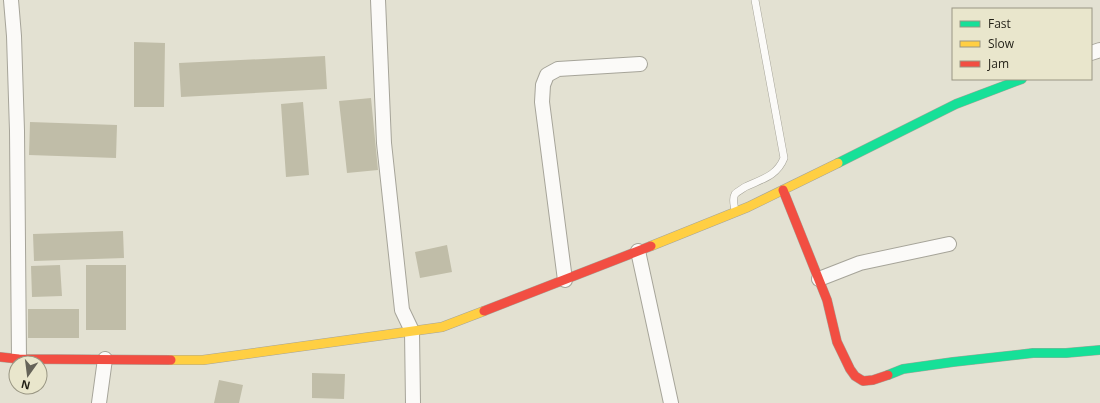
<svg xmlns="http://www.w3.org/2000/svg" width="1100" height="403" font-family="'Open Sans',sans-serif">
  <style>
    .building { fill: #c0bda8 }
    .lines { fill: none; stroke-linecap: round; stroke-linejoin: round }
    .lane-casing { stroke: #a6a499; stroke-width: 8 }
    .street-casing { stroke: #a6a499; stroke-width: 16 }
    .fast-casing { stroke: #a6a499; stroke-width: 10 }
    .slow-casing { stroke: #a6a499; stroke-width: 10 }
    .jam-casing { stroke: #a6a499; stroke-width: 10 }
    .lane { stroke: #fbfaf8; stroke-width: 7 }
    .street { stroke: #fbfaf8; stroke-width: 14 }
    .fast { stroke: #16e098; stroke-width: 9 }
    .slow { stroke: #ffcf43; stroke-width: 9 }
    .jam { stroke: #f24e42; stroke-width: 9 }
  </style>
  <rect width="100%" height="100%" fill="#e3e1d2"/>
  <!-- building -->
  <path class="building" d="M 134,42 L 165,43 L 164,107 L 134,107 Z
    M 325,56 L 327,89 L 181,97 L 179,63 Z
    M 371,98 L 378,170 L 347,173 L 339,101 Z
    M 303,102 L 309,175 L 286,177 L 281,104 Z
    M 30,122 L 117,125 L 116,158 L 29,155 Z
    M 123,231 L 124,258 L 34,261 L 33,234 Z
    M 447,245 L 452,272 L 420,278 L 415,252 Z
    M 60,265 L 62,296 L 32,297 L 31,266 Z
    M 86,265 L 126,265 L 126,330 L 86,330 Z
    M 28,309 L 79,309 L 79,338 L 28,338 Z
    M 312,373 L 345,374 L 344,399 L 312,398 Z
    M 219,380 L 243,385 L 239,403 L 214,403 Z"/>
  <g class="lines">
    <defs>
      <path id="lane" d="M 735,210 C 734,205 732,199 735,194 C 737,192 742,189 745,187 C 762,179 777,176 784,158 L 755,0"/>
      <path id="street" d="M 11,0 L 14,36 L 17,131 L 19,359
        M 378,0 L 384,143 L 402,310 L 412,331 L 413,403
        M 1091,53 L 1100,50
        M 638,251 L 671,403
        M 819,279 L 860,263 L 949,244
        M 565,280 L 542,102 L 543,85 L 547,75 L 558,69 L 640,64
        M 99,403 L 105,359"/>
      <path id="fast" d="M 838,163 L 956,104 L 1022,79
        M 888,375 L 903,369 L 953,362 L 1033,353 L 1066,353 L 1100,350"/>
      <path id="slow" d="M 651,246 L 748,207 L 838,163
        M 171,360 L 203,360 L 442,327 L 484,311"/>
      <path id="jam" d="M 783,190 L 827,300 L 837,342 L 850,369 L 855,376 L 863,381 L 873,380 L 888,375
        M 484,311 L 651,246
        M 0,357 L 19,359 L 171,360"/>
    </defs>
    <!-- lane casing -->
    <use href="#lane" class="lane-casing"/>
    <!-- street casing -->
    <use href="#street" class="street-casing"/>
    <!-- fast casing -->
    <use href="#fast" class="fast-casing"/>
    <!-- slow casing -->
    <use href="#slow" class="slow-casing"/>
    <!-- jam casing -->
    <use href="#jam" class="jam-casing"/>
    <!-- lane -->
    <use href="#lane" class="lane"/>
    <!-- street -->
    <use href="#street" class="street"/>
    <!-- fast -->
    <use href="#fast" class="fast"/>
    <!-- slow -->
    <use href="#slow" class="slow"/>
    <!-- jam -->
    <use href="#jam" class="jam"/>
  </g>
  <!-- legend -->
  <rect x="952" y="8" width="140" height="72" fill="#e9e6cc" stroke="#999683"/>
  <rect x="960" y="21" width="20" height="6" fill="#16e098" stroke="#999683"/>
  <text x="988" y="28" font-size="12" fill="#211f16">Fast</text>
  <rect x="960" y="41" width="20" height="6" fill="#ffcf43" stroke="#999683"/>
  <text x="988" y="48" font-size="12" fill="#211f16">Slow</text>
  <rect x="960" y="61" width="20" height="6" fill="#f24e42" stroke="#999683"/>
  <text x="988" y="68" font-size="12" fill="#211f16">Jam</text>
  <!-- north arrow -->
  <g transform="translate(28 375) rotate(194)"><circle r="19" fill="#e9e6cc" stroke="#999683"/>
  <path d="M0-3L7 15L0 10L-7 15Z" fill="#656358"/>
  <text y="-6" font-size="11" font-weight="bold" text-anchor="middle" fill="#211f16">N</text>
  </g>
</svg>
